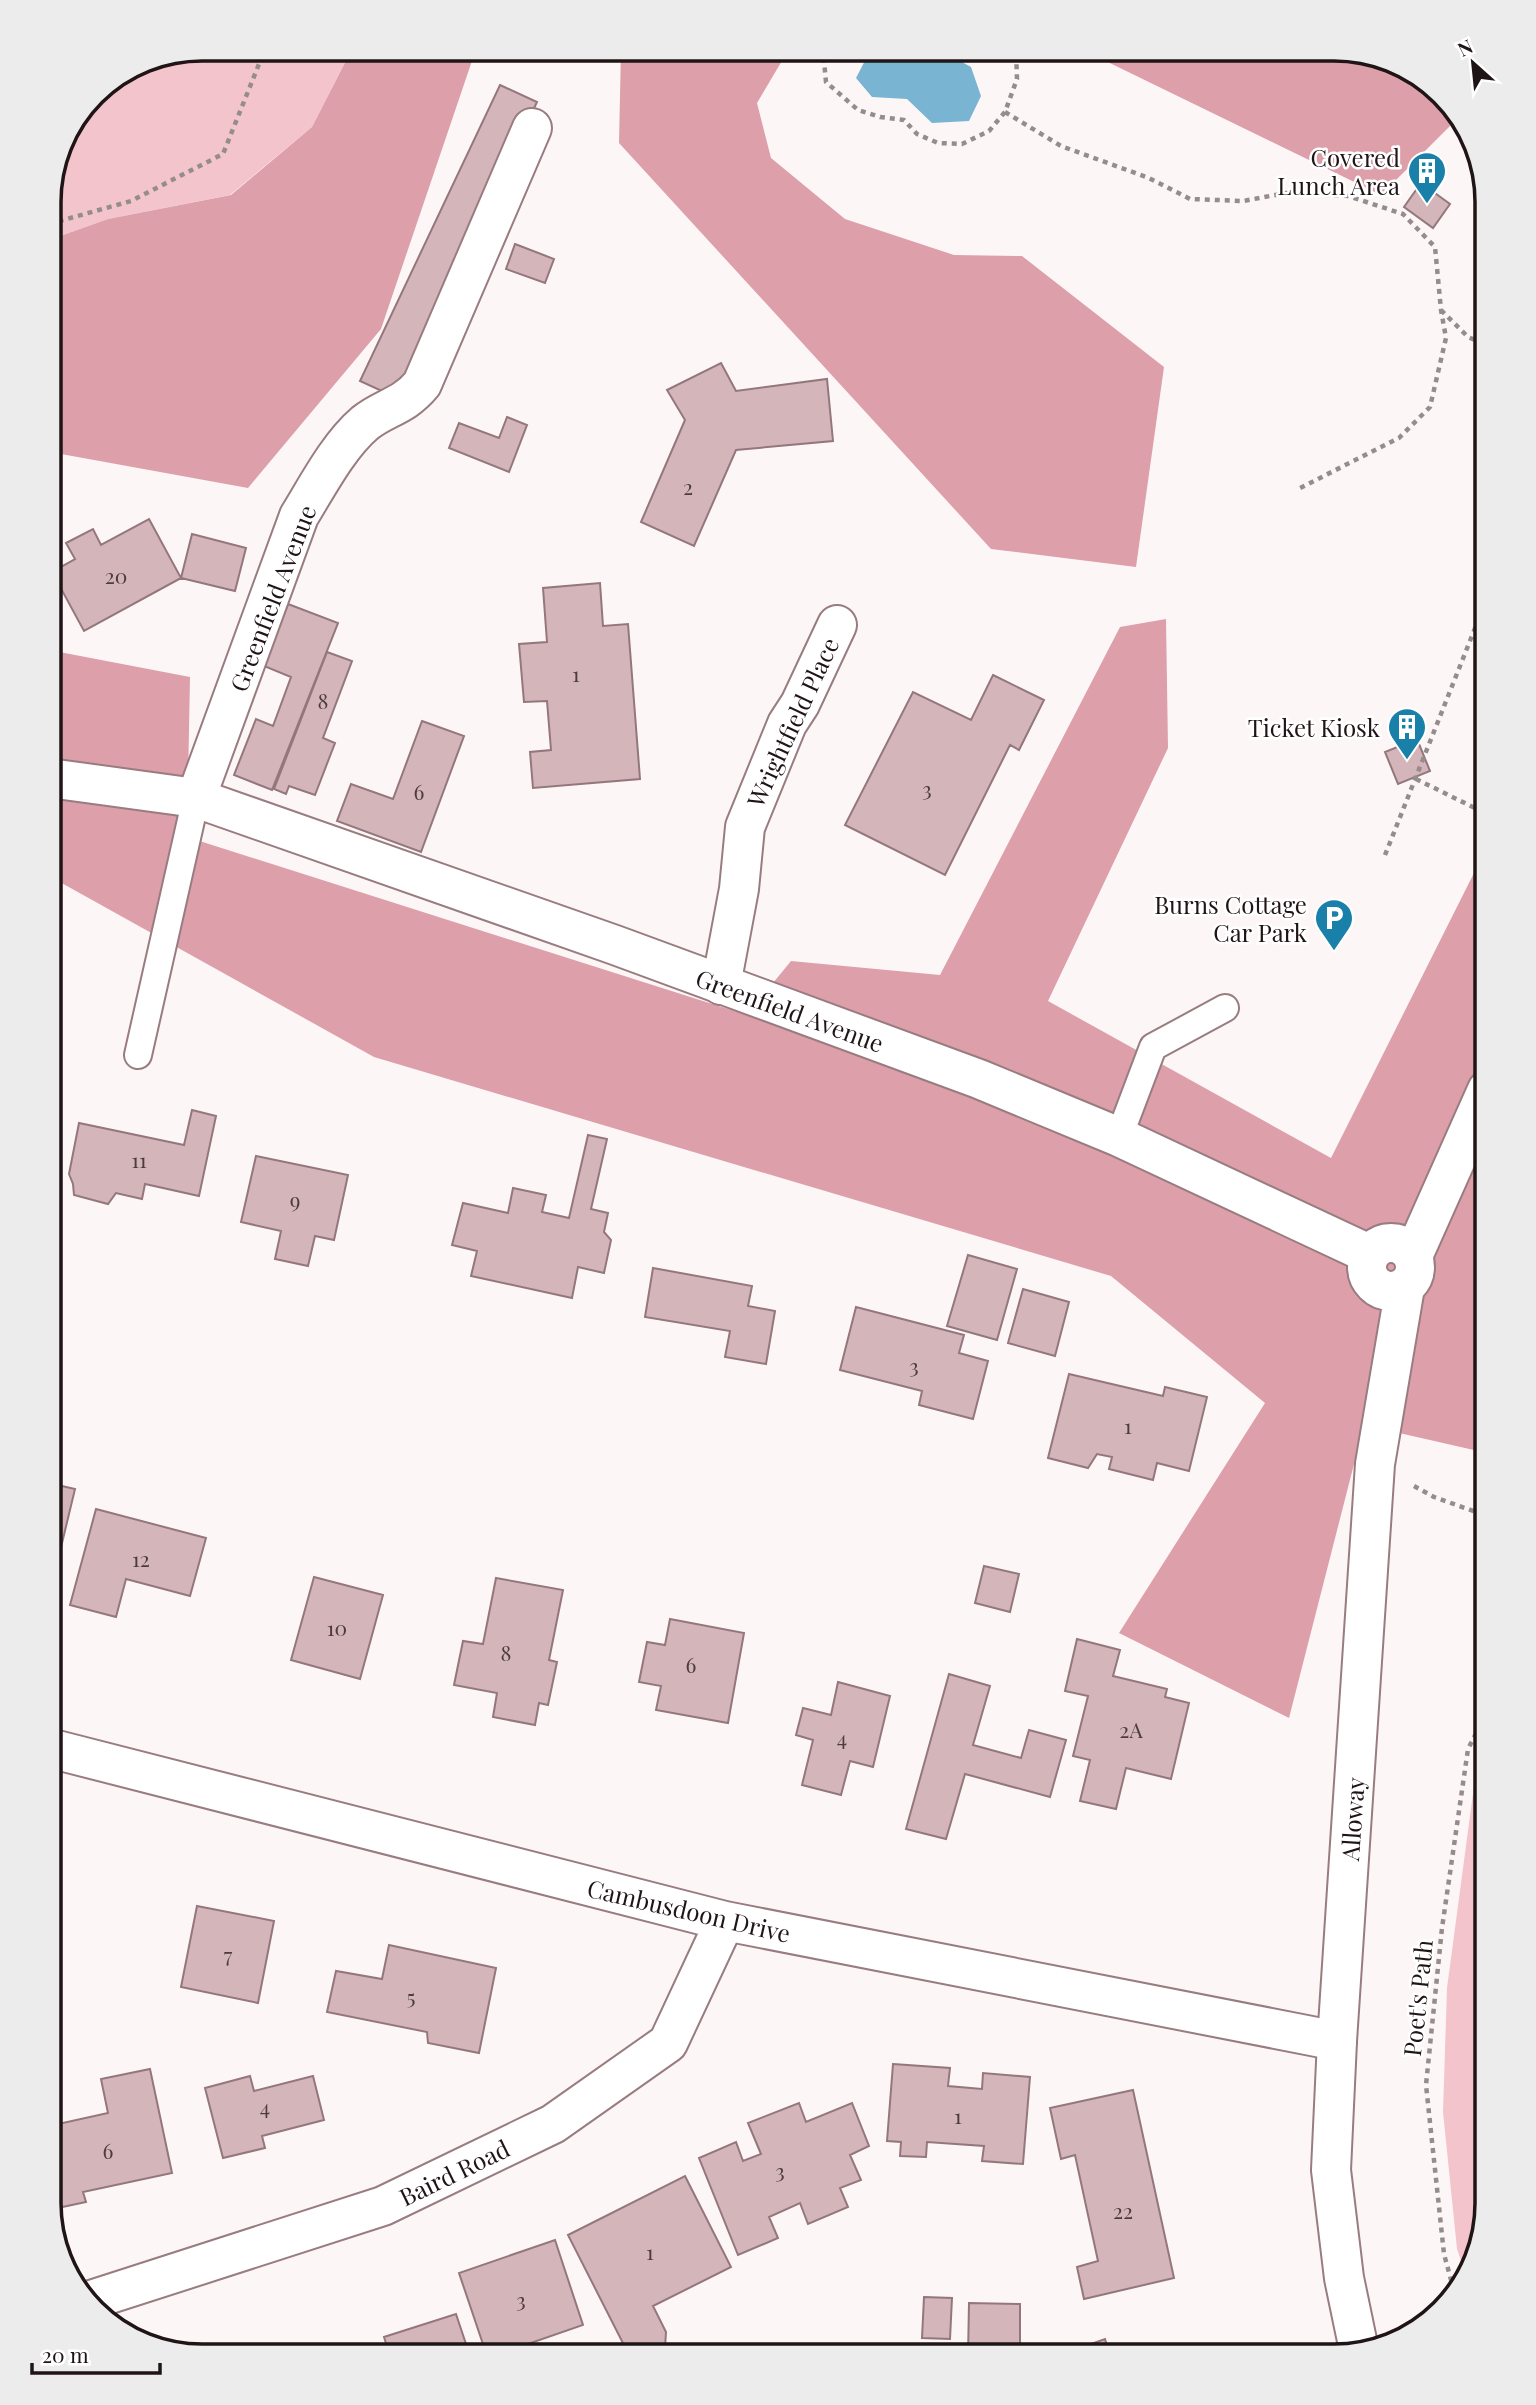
<svg xmlns="http://www.w3.org/2000/svg" width="1536" height="2405" font-family="'Playfair Display',serif">
  <style>
    .green { fill: #f4c4cc }
    .forest { fill: #dd9faa }
    .water { fill: #7ab4d3 }
    .building { fill: #d4b5ba; stroke: #94777c; stroke-width: 2 }
    .lines { fill: none; stroke-linecap: round; stroke-linejoin: round }
    .service-casing { stroke: #997c80; stroke-width: 30 }
    .minor-casing { stroke: #997c80; stroke-width: 42 }
    .tertiary-casing { stroke: #997c80; stroke-width: 42 }
    .secondary-casing { stroke: #997c80; stroke-width: 42 }
    .path { stroke: #958c8d; stroke-width: 4.5; stroke-dasharray: 5 5; stroke-linecap: butt }
    .service { stroke: #fff; stroke-width: 26 }
    .minor { stroke: #fff; stroke-width: 38 }
    .tertiary { stroke: #fff; stroke-width: 38 }
    .secondary { stroke: #fff; stroke-width: 38 }
    .labels { text-anchor: middle; dominant-baseline: central; stroke-width: 5; stroke-linejoin: round; paint-order: stroke }
    .number-label { font-size: 21px; fill: #4c3c3f }
    .poi-label { font-size: 24px; fill: #1f1416; stroke: #fff; text-anchor: end }
    .street-label { font-size: 24px; fill: #1f1416; stroke: #fff }
    .rim { fill: none; stroke: #1f1416; stroke-width: 3.5 }
  </style>
  <rect width="100%" height="100%" fill="#fdf6f7"/>
  <!-- green -->
  <path class="green" d="M 203,49 L 352,49 L 312,127 L 230,195 L 108,219 L 49,240 L 49,193 L 61,143 L 94,94 L 144,61 Z
    M 1487,1742 L 1487,2203 L 1467,2278 L 1457,2249 L 1443,2112 L 1447,1988 L 1478,1756 Z"/>
  <!-- forest -->
  <path class="forest" d="M 352,49 L 476,49 L 381,329 L 248,488 L 61,454 L 49,442 L 49,240 L 108,219 L 231,195 L 312,127 Z
    M 621,49 L 789,49 L 757,103 L 771,158 L 845,219 L 954,255 L 1022,256 L 1164,367 L 1136,567 L 991,549 L 619,143 Z
    M 1081,49 L 1344,49 L 1418,75 L 1457,119 L 1381,195 Z
    M 1166,619 L 1168,748 L 1048,1001 L 1331,1158 L 1485,851 L 1487,851 L 1487,1453 L 1364,1425 L 1289,1718 L 1119,1633 L 1265,1403 L 1111,1276 L 374,1057 L 49,876 L 49,650 L 190,677 L 187,837 L 747,1015 L 791,961 L 940,975 L 1120,627 Z"/>
  <!-- water -->
  <path class="water" d="M 871,49 L 922,49 L 927,54 L 949,55 L 971,67 L 981,96 L 969,121 L 932,123 L 907,99 L 872,97 L 856,78 Z"/>
  <!-- building -->
  <path class="building" d="M 500,85 L 537,102 L 397,398 L 360,381 Z
    M 1421,183 L 1450,204 L 1433,228 L 1404,207 Z
    M 515,244 L 554,259 L 545,283 L 506,269 Z
    M 721,363 L 736,391 L 827,379 L 833,441 L 736,450 L 694,546 L 641,522 L 685,420 L 667,390 Z
    M 507,417 L 527,425 L 509,472 L 449,448 L 459,423 L 499,438 Z
    M 149,519 L 181,578 L 84,631 L 52,572 L 75,559 L 66,543 L 93,529 L 101,545 Z
    M 192,534 L 246,548 L 235,591 L 181,578 Z
    M 600,583 L 603,626 L 628,624 L 640,779 L 533,788 L 530,752 L 551,750 L 547,701 L 524,702 L 519,644 L 547,642 L 543,588 Z
    M 288,604 L 338,623 L 272,790 L 234,775 L 256,719 L 273,726 L 291,677 L 264,666 Z
    M 327,652 L 352,661 L 323,738 L 335,743 L 315,795 L 289,786 L 286,794 L 274,789 Z
    M 993,675 L 1044,700 L 1019,750 L 1010,745 L 945,875 L 845,825 L 913,692 L 971,720 Z
    M 422,721 L 464,736 L 421,852 L 337,821 L 351,784 L 393,799 Z
    M 1417,739 L 1430,771 L 1398,784 L 1385,752 Z
    M 192,1110 L 216,1116 L 199,1196 L 145,1184 L 142,1199 L 116,1193 L 108,1204 L 74,1195 L 73,1184 L 69,1174 L 79,1123 L 184,1145 Z
    M 588,1135 L 607,1139 L 591,1209 L 608,1213 L 604,1232 L 611,1240 L 604,1273 L 578,1267 L 572,1298 L 471,1276 L 477,1251 L 452,1245 L 463,1203 L 508,1213 L 513,1188 L 546,1195 L 542,1212 L 569,1218 Z
    M 256,1156 L 348,1175 L 334,1240 L 315,1236 L 308,1266 L 275,1259 L 281,1231 L 241,1222 Z
    M 968,1255 L 1017,1269 L 997,1340 L 947,1326 Z
    M 653,1268 L 752,1286 L 748,1306 L 775,1311 L 766,1364 L 725,1357 L 730,1331 L 645,1317 Z
    M 1023,1289 L 1069,1302 L 1055,1356 L 1008,1343 Z
    M 856,1307 L 964,1335 L 959,1353 L 988,1361 L 973,1419 L 919,1405 L 922,1391 L 840,1370 Z
    M 1069,1374 L 1163,1396 L 1165,1387 L 1207,1397 L 1189,1471 L 1157,1463 L 1153,1480 L 1109,1469 L 1112,1457 L 1097,1454 L 1088,1468 L 1048,1458 Z
    M 49,1451 L 57,1453 L 49,1483 Z
    M 49,1483 L 75,1489 L 57,1564 L 49,1562 Z
    M 96,1509 L 206,1538 L 190,1596 L 126,1579 L 116,1617 L 70,1605 Z
    M 984,1566 L 1019,1574 L 1010,1612 L 975,1603 Z
    M 314,1577 L 383,1595 L 360,1679 L 291,1660 Z
    M 496,1578 L 563,1590 L 549,1660 L 557,1662 L 548,1705 L 539,1703 L 535,1725 L 493,1717 L 497,1693 L 454,1685 L 463,1641 L 483,1644 Z
    M 670,1619 L 744,1633 L 728,1723 L 656,1710 L 661,1686 L 639,1682 L 647,1642 L 665,1645 Z
    M 1077,1639 L 1120,1650 L 1113,1676 L 1167,1689 L 1165,1697 L 1189,1703 L 1171,1779 L 1126,1768 L 1116,1809 L 1080,1801 L 1090,1760 L 1073,1756 L 1088,1696 L 1065,1691 Z
    M 949,1674 L 990,1686 L 973,1745 L 1021,1758 L 1029,1730 L 1066,1740 L 1050,1797 L 965,1774 L 946,1839 L 906,1829 Z
    M 838,1682 L 890,1696 L 873,1767 L 850,1761 L 841,1795 L 802,1785 L 813,1740 L 796,1735 L 803,1708 L 831,1715 Z
    M 49,1898 L 60,1900 L 51,1942 L 49,1942 Z
    M 197,1906 L 274,1921 L 258,2003 L 181,1987 Z
    M 389,1945 L 496,1968 L 479,2053 L 428,2043 L 427,2032 L 327,2012 L 336,1971 L 382,1979 Z
    M 893,2064 L 950,2068 L 948,2086 L 982,2089 L 983,2073 L 1030,2077 L 1023,2164 L 982,2161 L 984,2146 L 927,2142 L 926,2157 L 900,2156 L 901,2142 L 887,2141 Z
    M 150,2069 L 172,2173 L 83,2192 L 86,2202 L 53,2209 L 49,2191 L 49,2126 L 108,2113 L 101,2079 Z
    M 250,2076 L 254,2091 L 313,2076 L 324,2120 L 262,2136 L 265,2148 L 223,2158 L 205,2088 Z
    M 1133,2090 L 1174,2278 L 1084,2299 L 1077,2267 L 1098,2261 L 1075,2155 L 1061,2159 L 1050,2108 Z
    M 799,2103 L 806,2122 L 852,2103 L 869,2146 L 850,2155 L 861,2180 L 840,2188 L 848,2207 L 808,2224 L 800,2203 L 769,2217 L 778,2238 L 738,2255 L 699,2158 L 736,2142 L 743,2161 L 761,2154 L 748,2123 Z
    M 685,2176 L 731,2267 L 653,2306 L 666,2332 L 665,2348 L 653,2356 L 629,2355 L 568,2235 Z
    M 555,2240 L 583,2325 L 493,2356 L 487,2356 L 459,2273 Z
    M 924,2297 L 952,2298 L 950,2339 L 922,2338 Z
    M 969,2303 L 1020,2304 L 1020,2356 L 968,2356 Z
    M 456,2314 L 470,2356 L 390,2356 L 384,2337 Z
    M 1105,2339 L 1110,2356 L 1057,2356 Z"/>
  <g class="lines">
    <defs>
      <path id="service" d="M 138,1055 L 196,798
        M 1119,1137 L 1153,1047 L 1225,1008"/>
      <path id="minor" d="M 196,798 L 299,516 C 317,487 338,446 365,423 C 385,407 403,407 422,384 L 532,128
        M 721,985 L 739,889 L 745,827 L 787,724 L 800,704 L 837,625
        M 49,1748 L 725,1921 L 1337,2041
        M 91,2300 L 383,2206 L 553,2124 L 668,2043 L 725,1921"/>
      <path id="tertiary" d="M 49,778 L 196,798 L 615,945 L 979,1079 L 1119,1137 L 1369,1254"/>
      <path id="secondary" d="M1367 1267a24 24 0 1 1 48 0a24 24 0 1 1-48 0Z
        M 1413,1256 L 1487,1090
        M 1359,2350 L 1344,2278 L 1331,2170 L 1337,2041 L 1375,1464 L 1405,1287"/>
    </defs>
    <!-- service casing -->
    <use href="#service" class="service-casing"/>
    <!-- minor casing -->
    <use href="#minor" class="minor-casing"/>
    <!-- tertiary casing -->
    <use href="#tertiary" class="tertiary-casing"/>
    <!-- secondary casing -->
    <use href="#secondary" class="secondary-casing"/>
    <!-- path -->
    <path class="path" d="M 830,49 L 824,61 L 826,82 L 858,110 L 880,117 L 904,120 L 917,134 L 938,143 L 962,144 L 989,131 L 1005,112 L 1017,79 L 1016,49
      M 1005,112 L 1061,146 L 1149,178 L 1190,199 L 1243,201 L 1286,193 L 1348,196 L 1403,214 L 1435,247 L 1441,310 L 1446,338 L 1430,407 L 1399,438 L 1300,488
      M 49,224 L 131,201 L 223,154 L 265,49
      M 1441,310 L 1468,337 L 1487,345
      M 1416,779 L 1487,814
      M 1385,855 L 1487,598
      M 1414,1486 L 1434,1497 L 1479,1513 L 1487,1523
      M 1454,2291 L 1444,2254 L 1426,2085 L 1442,1928 L 1468,1749 L 1487,1712"/>
    <!-- service -->
    <use href="#service" class="service"/>
    <!-- minor -->
    <use href="#minor" class="minor"/>
    <!-- tertiary -->
    <use href="#tertiary" class="tertiary"/>
    <!-- secondary -->
    <use href="#secondary" class="secondary"/>
  </g>
  <!-- icons -->
  <defs>
    <symbol id="building-pin" viewBox="-11 -11 22 30"><path d="M0 17L-7.5 6A9.5 9.5 0 1 1 7.5 6Z" fill="#1980aa" stroke="#fff"/><path d="M-4-6H4V6H1V3H-1V6H-4ZM-2.5-4.3h1.7v1.8h-1.7ZM.8-4.3h1.7v1.8H.8ZM-2.5-1h1.7V.8h-1.7ZM.8-1h1.7V.8H.8Z" fill="#fff"/></symbol>
    <symbol id="parking-pin" viewBox="-11 -11 22 30"><path d="M0 17L-7.5 6A9.5 9.5 0 1 1 7.5 6Z" fill="#1980aa" stroke="#fff"/><path d="M-3.5-5.5H1a3.5 3.5 0 0 1 0 7H-1V5.5H-3.5ZM-1-3.4V-.6H.8a1.4 1.4 0 0 0 0-2.8Z" fill="#fff"/></symbol>
  </defs>
  <g fill-rule="evenodd">
    <use href="#building-pin" x="1405" y="149" width="44" height="60"/>
    <use href="#building-pin" x="1385" y="705" width="44" height="60"/>
    <use href="#parking-pin" x="1312" y="896" width="44" height="60"/>
  </g>
  <g class="labels">
    <!-- number labels -->
    <g class="number-label">
      <text x="688" y="486">2</text>
      <text x="116" y="575">20</text>
      <text x="576" y="673">1</text>
      <text x="323" y="700">8</text>
      <text x="927" y="788">3</text>
      <text x="419" y="791">6</text>
      <text x="139" y="1159">11</text>
      <text x="295" y="1199">9</text>
      <text x="914" y="1365">3</text>
      <text x="1128" y="1425">1</text>
      <text x="141" y="1558">12</text>
      <text x="337" y="1627">10</text>
      <text x="506" y="1652">8</text>
      <text x="691" y="1664">6</text>
      <text x="1131" y="1729">2A</text>
      <text x="842" y="1737">4</text>
      <text x="228" y="1954">7</text>
      <text x="411" y="1996">5</text>
      <text x="265" y="2106">4</text>
      <text x="958" y="2115">1</text>
      <text x="108" y="2150">6</text>
      <text x="780" y="2170">3</text>
      <text x="1123" y="2210">22</text>
      <text x="650" y="2251">1</text>
      <text x="521" y="2299">3</text>
    </g>
    <!-- poi labels -->
    <g class="poi-label">
      <text x="1400" y="157">Covered<tspan x="1400" dy="28">Lunch Area</tspan></text>
      <text x="1380" y="727">Ticket Kiosk</text>
      <text x="1307" y="904">Burns Cottage<tspan x="1307" dy="28">Car Park</tspan></text>
    </g>
    <!-- street labels -->
    <g class="street-label">
      <text transform="translate(272 598) rotate(-69)">Greenfield Avenue</text>
      <text transform="translate(792 722) rotate(-65)">Wrightfield Place</text>
      <text transform="translate(790 1010) rotate(20)">Greenfield Avenue</text>
      <text transform="translate(1352 1819) rotate(-86)">Alloway</text>
      <text transform="translate(689 1910) rotate(13)">Cambusdoon Drive</text>
      <text transform="translate(1417 1998) rotate(-84)">Poet's Path</text>
      <text transform="translate(454 2172) rotate(-26)">Baird Road</text>
    </g>
  </g>
  <!-- crop -->
  <path d="M0 0H1536V2405H0ZM202 61H1334A141 141 0 0 1 1475 202V2203A141 141 0 0 1 1334 2344H202A141 141 0 0 1 61 2203V202A141 141 0 0 1 202 61Z" fill="#edecec" fill-rule="evenodd"/>
  <path class="rim" d="M202 61H1334A141 141 0 0 1 1475 202V2203A141 141 0 0 1 1334 2344H202A141 141 0 0 1 61 2203V202A141 141 0 0 1 202 61Z"/>
  <!-- north arrow -->
  <g transform="translate(1473 63) rotate(333)" stroke="#ffffff" stroke-width="5" paint-order="stroke">
  <path d="M0-5L12 26L0 18L-12 26Z" fill="#1f1416"/>
  <text y="-10" font-size="19" font-weight="bold" text-anchor="middle" fill="#1f1416">N</text>
  </g>
  <!-- scale -->
  <path d="M32 2363v10h128v-10" fill="none" stroke="#1f1416" stroke-width="3.5"/>
  <text x="42" y="2363" font-size="21" fill="#1f1416" stroke="#ffffff" stroke-width="5" paint-order="stroke">20 m</text>
</svg>
